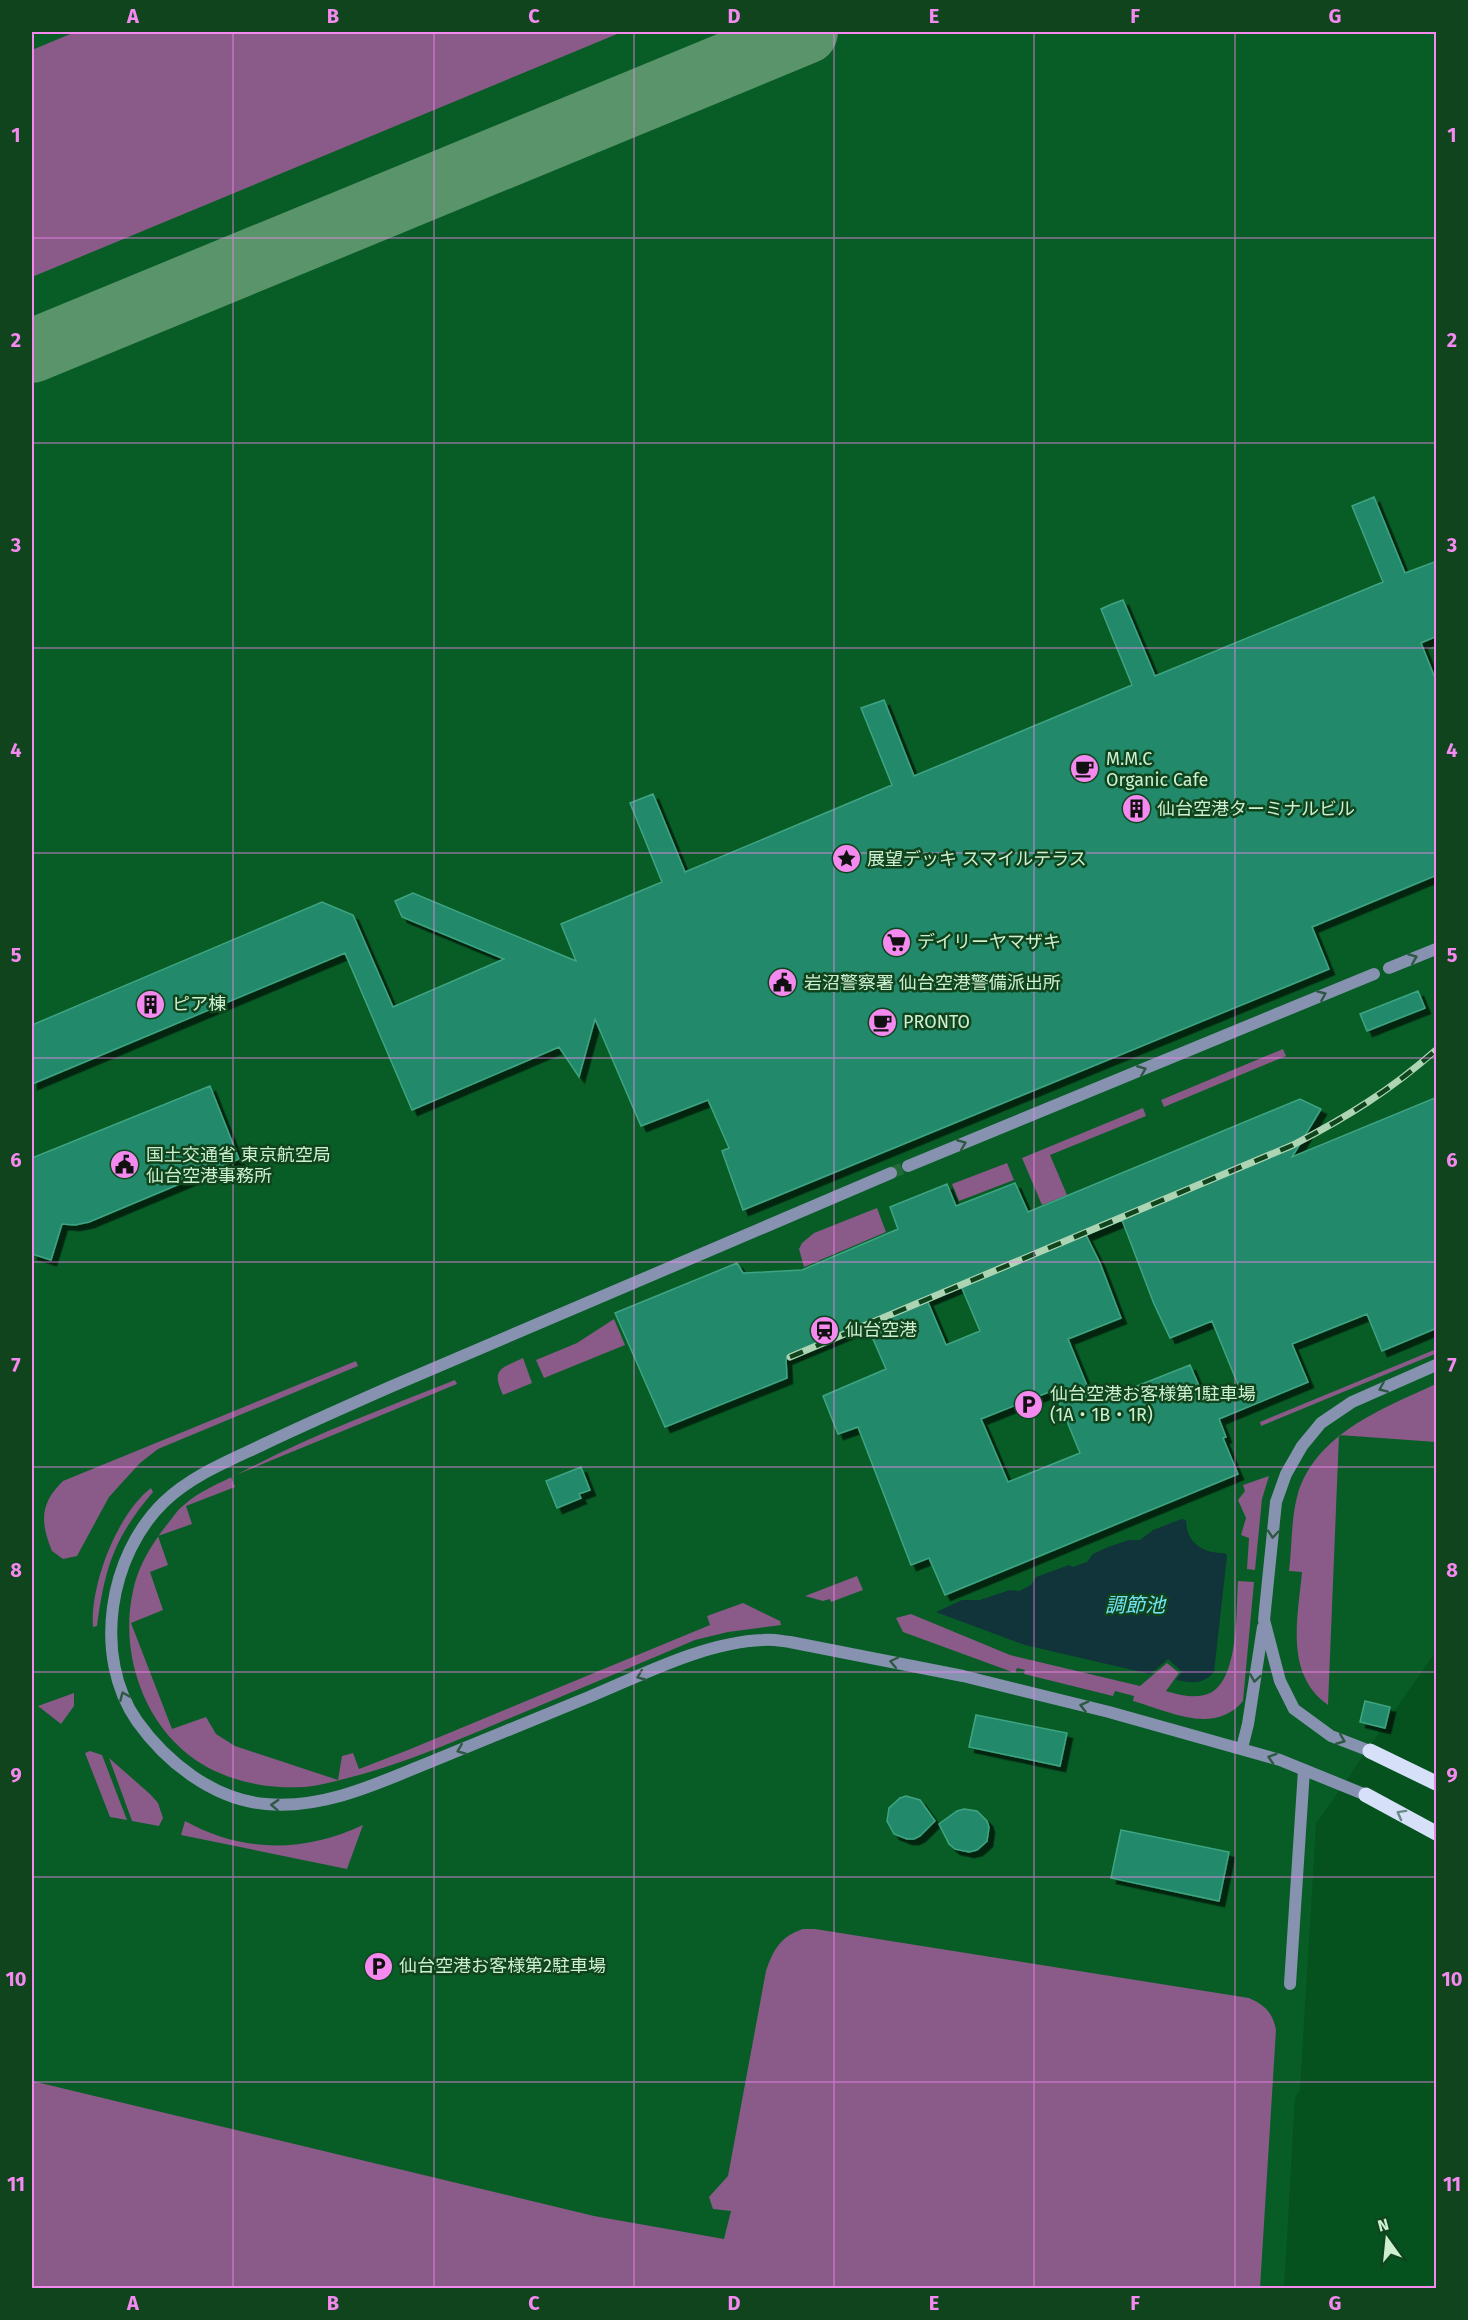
<svg xmlns="http://www.w3.org/2000/svg" width="1468" height="2320" font-family="'Fira Sans','Noto Sans JP',sans-serif">
  <style>
    .built { fill: #075d25 }
    .green { fill: #8a5a88 }
    .water { fill: #103439 }
    .lines { fill: none; stroke-linecap: round; stroke-linejoin: round }
    .taxiway { stroke: #59946a; stroke-width: 64 }
    .building { fill: #21896b; stroke: #3fa483; stroke-width: 1.5; fill-rule: evenodd; filter: url(#shadow) }
    .tertiary-tunnel { stroke: #236a3a; stroke-width: 12; stroke-dasharray: 12 6; stroke-linecap: butt }
    .minor { stroke: #8692b0; stroke-width: 12 }
    .tertiary { stroke: #8692b0; stroke-width: 12 }
    .primary { stroke: #d6e0f9; stroke-width: 15 }
    .rail-casing { stroke: #add5b4; stroke-width: 7 }
    .rail { stroke: #10441d; stroke-width: 4.5; stroke-dasharray: 14; stroke-linecap: butt }
    .oneway { stroke: #2e5842 }
    .oneway2 { stroke: #698a80 }
    .grid { fill: none; stroke: #f489f0; stroke-width: 1.5; stroke-opacity: 0.55 }
    .labels { text-anchor: middle; dominant-baseline: central; stroke-width: 5; stroke-linejoin: round; paint-order: stroke }
    .poi-label { font-size: 18px; fill: #ceefd1; stroke: #10441d; text-anchor: start }
    .water-label { font-size: 20px; font-style: italic; fill: #71e5f6; stroke: #10441d }
    .neatline { fill: none; stroke: #f489f0; stroke-width: 2 }
    .grid-label { font-size: 20px; text-anchor: middle; font-weight: bold; fill: #f489f0 }
  </style>
  <defs>
    <filter id="shadow"><feDropShadow dx="5.5" dy="5.5" stdDeviation="0" flood-color="#0009"/></filter>
  </defs>
  <rect width="100%" height="100%" fill="#05521f"/>
  <!-- built -->
  <path class="built" d="M 32,32 L 1436,32 L 1436,1651 L 1316,1824 L 1300,2090 L 1295,2098 L 1284,2288 L 32,2288 Z"/>
  <!-- green -->
  <path class="green" d="M 75,32 L 622,32 L 32,277 L 32,50 Z
    M 1283,1049 L 1286,1056 L 1164,1107 L 1161,1100 Z
    M 1143,1108 L 1146,1116 L 1050,1155 L 1067,1195 L 1042,1205 L 1022,1158 Z
    M 1007,1163 L 1014,1180 L 959,1201 L 952,1184 Z
    M 877,1208 L 886,1232 L 804,1267 L 799,1249 L 802,1243 L 814,1233 Z
    M 614,1319 L 625,1345 L 544,1378 L 536,1360 L 577,1343 Z
    M 1434,1350 L 1435,1354 L 1261,1426 L 1260,1422 Z
    M 523,1358 L 532,1383 L 503,1395 C 491,1369 500,1369 523,1358 Z
    M 356,1361 L 358,1366 L 158,1449 L 140,1463 L 109,1497 L 77,1556 L 63,1559 L 52,1551 C 40,1522 40,1503 63,1481 Z
    M 455,1380 L 457,1384 L 231,1477 L 235,1487 L 186,1506 L 192,1524 L 158,1536 L 168,1565 L 150,1572 L 163,1610 L 131,1623 L 172,1729 L 206,1717 L 216,1734 L 235,1746 L 338,1780 L 342,1756 L 353,1753 L 359,1769 L 408,1750 L 710,1625 L 707,1616 L 743,1603 L 780,1621 L 781,1625 L 728,1632 L 695,1640 C 623,1671 550,1701 477,1732 C 433,1750 390,1768 344,1779 C 331,1782 318,1786 305,1787 C 268,1789 229,1782 197,1761 C 144,1726 119,1653 133,1591 C 138,1565 153,1542 169,1522 C 174,1516 178,1509 184,1505 C 199,1491 220,1483 238,1474 C 307,1437 382,1409 455,1380 Z
    M 1436,1384 L 1436,1442 L 1339,1435 L 1328,1705 C 1284,1674 1298,1617 1302,1572 L 1289,1571 C 1292,1548 1291,1520 1297,1497 C 1314,1434 1382,1409 1436,1384 Z
    M 1269,1476 L 1262,1499 L 1255,1570 L 1247,1569 L 1249,1538 L 1241,1535 L 1246,1518 L 1238,1500 L 1245,1491 L 1243,1485 Z
    M 151,1488 L 153,1492 C 114,1538 105,1567 97,1626 L 93,1627 C 90,1585 117,1514 151,1488 Z
    M 857,1576 L 863,1590 L 831,1602 L 830,1599 L 823,1601 L 805,1596 Z
    M 1238,1581 L 1254,1582 L 1243,1701 C 1214,1736 1169,1711 1133,1701 L 1134,1696 L 1115,1691 L 1113,1696 L 1024,1674 L 1025,1670 L 1017,1668 L 1015,1673 L 903,1632 L 896,1618 L 911,1614 L 1010,1655 L 1140,1686 L 1167,1663 L 1179,1673 L 1166,1691 C 1179,1695 1198,1700 1212,1692 C 1239,1676 1236,1609 1238,1581 Z
    M 74,1693 L 74,1706 L 61,1724 L 38,1706 Z
    M 90,1751 L 102,1755 L 127,1820 L 110,1817 L 85,1753 Z
    M 109,1758 L 150,1794 L 158,1803 L 163,1818 L 159,1826 L 132,1821 Z
    M 185,1821 C 243,1853 303,1853 363,1825 L 347,1869 L 181,1835 Z
    M 803,1929 L 815,1929 L 1249,1998 C 1265,2005 1273,2013 1276,2030 L 1260,2288 L 32,2288 L 32,2081 L 594,2216 L 724,2239 L 731,2211 L 713,2209 L 709,2197 L 728,2176 L 766,1971 C 773,1950 781,1936 803,1929 Z"/>
  <!-- water -->
  <path class="water" d="M 1182,1519 L 1186,1520 C 1186,1543 1204,1554 1225,1553 L 1227,1556 L 1214,1672 C 1202,1685 1193,1683 1176,1680 L 1182,1672 L 1168,1659 L 1150,1674 L 1025,1645 L 936,1612 L 962,1600 L 980,1600 L 1010,1590 L 1019,1591 L 1031,1585 L 1036,1577 L 1069,1565 L 1073,1567 L 1087,1562 L 1093,1554 L 1108,1547 L 1129,1540 L 1140,1540 L 1153,1530 Z"/>
  <g class="lines">
    <!-- taxiway -->
    <path class="taxiway" d="M 32,351 L 806,32"/>
  </g>
  <!-- building -->
  <path class="building" d="M 1374,497 L 1405,573 L 1437,561 L 1437,636 L 1421,643 L 1437,683 L 1437,875 L 1312,927 L 1329,969 L 743,1210 L 722,1151 L 729,1148 L 708,1100 L 641,1126 L 595,1019 L 579,1077 L 559,1047 L 412,1110 L 345,953 L 32,1084 L 32,1025 L 322,902 L 353,915 L 393,1007 L 504,959 L 402,917 L 395,901 L 413,893 L 576,961 L 561,924 L 662,882 L 630,803 L 653,794 L 685,872 L 892,785 L 861,708 L 884,700 L 914,776 L 1132,685 L 1101,609 L 1112,604 L 1123,600 L 1155,676 L 1383,582 L 1352,506 Z
    M 1418,991 L 1425,1008 L 1367,1031 L 1360,1014 Z
    M 210,1086 L 239,1159 L 89,1222 L 75,1225 L 62,1224 L 51,1260 L 32,1254 L 32,1158 Z
    M 1437,1097 L 1437,1328 L 1382,1351 L 1367,1314 L 1292,1344 L 1308,1382 L 1219,1419 L 1226,1437 L 1223,1438 L 1238,1474 L 945,1595 L 929,1558 L 911,1565 L 858,1427 L 838,1434 L 823,1396 L 886,1369 L 867,1325 L 786,1359 L 787,1378 L 665,1427 L 615,1313 L 737,1263 L 743,1273 L 802,1270 L 898,1229 L 890,1207 L 947,1184 L 956,1206 L 1015,1183 L 1028,1212 L 1300,1099 L 1321,1109 L 1292,1157 ZM 1122,1220 L 1154,1304 L 1170,1338 L 1212,1321 L 1239,1387 L 1205,1400 L 1190,1365 L 1094,1403 L 1068,1339 L 1121,1318 L 1100,1263 L 1086,1235 ZM 961,1286 L 980,1331 L 946,1345 L 927,1300 ZM 1054,1390 L 1080,1453 L 1008,1482 L 981,1419 Z
    M 581,1467 L 590,1490 L 579,1494 L 581,1498 L 557,1508 L 546,1481 Z
    M 1365,1701 L 1390,1707 L 1385,1728 L 1360,1722 Z
    M 976,1715 L 1067,1733 L 1060,1766 L 969,1747 Z
    M 906,1796 L 920,1800 L 935,1821 L 920,1836 L 914,1839 L 907,1839 L 894,1834 L 887,1821 L 889,1808 L 900,1798 Z
    M 964,1809 L 977,1811 L 987,1821 L 989,1827 L 987,1841 L 977,1850 L 969,1852 L 955,1849 L 949,1844 L 939,1824 L 957,1811 Z
    M 1121,1830 L 1229,1852 L 1219,1901 L 1111,1878 Z"/>
  <g class="lines">
    <!-- tertiary-tunnel -->
    <path class="tertiary-tunnel" d="M 891,1173 L 908,1166"/>
    <!-- minor -->
    <path class="minor" d="M 1290,1984 L 1304,1770"/>
    <!-- tertiary -->
    <path class="tertiary" d="M 1389,968 L 1436,949
      M 908,1166 L 1374,974
      M 891,1173 C 724,1244 557,1315 390,1387 C 347,1406 304,1425 262,1445 C 228,1461 191,1476 164,1502 C 109,1555 92,1656 137,1721 C 166,1762 214,1800 266,1804 C 319,1809 370,1787 418,1767 C 475,1744 532,1720 589,1697 C 642,1675 705,1642 763,1640 C 772,1639 781,1641 790,1642 L 963,1676 L 1109,1712 L 1280,1760 L 1366,1795
      M 1242,1748 L 1248,1724 L 1263,1627
      M 1370,1751 L 1331,1736 L 1294,1709 L 1280,1681 L 1264,1620 L 1276,1502 L 1286,1474 L 1302,1446 L 1321,1423 L 1352,1402 L 1436,1365"/>
    <!-- primary -->
    <path class="primary" d="M 1370,1751 L 1436,1783
      M 1366,1795 L 1436,1833"/>
    <defs>
      <path id="rail" d="M 790,1357 L 1293,1145 C 1347,1117 1391,1090 1436,1050"/>
    </defs>
    <!-- rail casing -->
    <use href="#rail" class="rail-casing"/>
    <!-- rail -->
    <use href="#rail" class="rail"/>
  </g>
  <!-- one-way arrows -->
  <defs><path id="oneway-chevron" d="M-2-3.5L2.5 0L-2 3.5" fill="none" stroke-width="1.6" stroke-linecap="round" stroke-linejoin="round" transform="scale(1.5)"/></defs>
  <g class="oneway">
    <use href="#oneway-chevron" transform="translate(1413 958) rotate(-22)"/>
    <use href="#oneway-chevron" transform="translate(1322 995) rotate(-23)"/>
    <use href="#oneway-chevron" transform="translate(1142 1070) rotate(-22)"/>
    <use href="#oneway-chevron" transform="translate(962 1144) rotate(-22)"/>
    <use href="#oneway-chevron" transform="translate(1383 1388) rotate(157)"/>
    <use href="#oneway-chevron" transform="translate(1273 1534) rotate(95)"/>
    <use href="#oneway-chevron" transform="translate(894 1662) rotate(-168)"/>
    <use href="#oneway-chevron" transform="translate(641 1676) rotate(158)"/>
    <use href="#oneway-chevron" transform="translate(1255 1678) rotate(99)"/>
    <use href="#oneway-chevron" transform="translate(124 1696) rotate(-113)"/>
    <use href="#oneway-chevron" transform="translate(1084 1706) rotate(-166)"/>
    <use href="#oneway-chevron" transform="translate(1341 1740) rotate(22)"/>
    <use href="#oneway-chevron" transform="translate(461 1750) rotate(158)"/>
    <use href="#oneway-chevron" transform="translate(1272 1758) rotate(-162)"/>
    <use href="#oneway-chevron" transform="translate(275 1805) rotate(-177)"/>
  </g>
  <use class="oneway2" href="#oneway-chevron" transform="translate(1401 1814) rotate(-151)"/>
  <!-- grid -->
  <path class="grid" d="M 233,32 L 233,2288M 434,32 L 434,2288M 634,32 L 634,2288M 834,32 L 834,2288M 1034,32 L 1034,2288M 1235,32 L 1235,2288M 32,238 L 1436,238M 32,443 L 1436,443M 32,648 L 1436,648M 32,853 L 1436,853M 32,1058 L 1436,1058M 32,1262 L 1436,1262M 32,1467 L 1436,1467M 32,1672 L 1436,1672M 32,1877 L 1436,1877M 32,2082 L 1436,2082"/>
  <!-- icons -->
  <defs>
    <symbol id="cafe-disc" viewBox="-11 -11 22 22"><circle r="9.5" fill="#f489f0" stroke="#10441d"/><path d="M-5.5-4.5H6V0H3Q3 3.5 0 3.5H-2.5Q-5.5 3.5-5.5 0ZM3-3.2v2h1.7v-2ZM-6 4.5H4V6H-6Z" fill="#111"/></symbol>
    <symbol id="building-disc" viewBox="-11 -11 22 22"><circle r="9.5" fill="#f489f0" stroke="#10441d"/><path d="M-4-6H4V6H1V3H-1V6H-4ZM-2.5-4.3h1.7v1.8h-1.7ZM.8-4.3h1.7v1.8H.8ZM-2.5-1h1.7V.8h-1.7ZM.8-1h1.7V.8H.8Z" fill="#111"/></symbol>
    <symbol id="sight-disc" viewBox="-11 -11 22 22"><circle r="9.5" fill="#f489f0" stroke="#10441d"/><path d="M0-6L1.8-2.2L6-1.7L2.9 1.2L3.7 5.4L0 3.3L-3.7 5.4L-2.9 1.2L-6-1.7L-1.8-2.2Z" fill="#111"/></symbol>
    <symbol id="supermarket-disc" viewBox="-11 -11 22 22"><circle r="9.5" fill="#f489f0" stroke="#10441d"/><path d="M-6-5.5h2.5l.6 2H6L4.5 2H-2.5L-4.4-4H-6ZM-1.5 3.2a1.3 1.3 0 1 0 .1 0ZM3 3.2a1.3 1.3 0 1 0 .1 0Z" fill="#111"/></symbol>
    <symbol id="civic-disc" viewBox="-11 -11 22 22"><circle r="9.5" fill="#f489f0" stroke="#10441d"/><path d="M-.6-6.5H3V-4.5H.6V-3L4-1V1h2V6H-6V1h2V-1L-.6-3ZM-1.2 2.5V6h2.4V2.5Z" fill="#111"/></symbol>
    <symbol id="station-disc" viewBox="-11 -11 22 22"><circle r="9.5" fill="#f489f0" stroke="#10441d"/><path d="M-3-6H3Q5-6 5-4V2Q5 4 3 4L4.5 6H3L1.5 4h-3L-3 6H-4.5L-3 4Q-5 4-5 2V-4Q-5-6-3-6ZM-3.5-4v3h7v-3ZM-3.5 1v1.5H-2V1ZM2 1v1.5H3.5V1Z" fill="#111"/></symbol>
    <symbol id="parking-disc" viewBox="-11 -11 22 22"><circle r="9.5" fill="#f489f0" stroke="#10441d"/><path d="M-3.5-5.5H1a3.5 3.5 0 0 1 0 7H-1V5.5H-3.5ZM-1-3.4V-.6H.8a1.4 1.4 0 0 0 0-2.8Z" fill="#111"/></symbol>
  </defs>
  <g fill-rule="evenodd">
    <use href="#cafe-disc" x="1068" y="752" width="33" height="33"/>
    <use href="#building-disc" x="1120" y="792" width="33" height="33"/>
    <use href="#sight-disc" x="830" y="842" width="33" height="33"/>
    <use href="#supermarket-disc" x="880" y="926" width="33" height="33"/>
    <use href="#civic-disc" x="766" y="966" width="33" height="33"/>
    <use href="#building-disc" x="134" y="988" width="33" height="33"/>
    <use href="#cafe-disc" x="866" y="1006" width="33" height="33"/>
    <use href="#civic-disc" x="108" y="1148" width="33" height="33"/>
    <use href="#station-disc" x="808" y="1314" width="33" height="33"/>
    <use href="#parking-disc" x="1012" y="1388" width="33" height="33"/>
    <use href="#parking-disc" x="362" y="1950" width="33" height="33"/>
  </g>
  <g class="labels">
    <!-- poi labels -->
    <g class="poi-label">
      <text x="1106" y="759">M.M.C<tspan x="1106" dy="21">Organic Cafe</tspan></text>
      <text x="1157" y="809">仙台空港ターミナルビル</text>
      <text x="867" y="859">展望デッキ スマイルテラス</text>
      <text x="917" y="942">デイリーヤマザキ</text>
      <text x="804" y="983">岩沼警察署 仙台空港警備派出所</text>
      <text x="172" y="1004">ピア棟</text>
      <text x="903" y="1022">PRONTO</text>
      <text x="146" y="1155">国土交通省 東京航空局<tspan x="146" dy="21">仙台空港事務所</tspan></text>
      <text x="845" y="1330">仙台空港</text>
      <text x="1050" y="1394">仙台空港お客様第1駐車場<tspan x="1050" dy="21">(1A・1B・1R)</tspan></text>
      <text x="399" y="1966">仙台空港お客様第2駐車場</text>
    </g>
    <!-- water labels -->
    <g class="water-label">
      <text x="1135" y="1605">調節池</text>
    </g>
  </g>
  <!-- border -->
  <rect width="1468" height="2320" fill="none" stroke="#10441d" stroke-width="66"/>
  <!-- north arrow -->
  <g transform="translate(1387 2239) rotate(345)" stroke="#10441d" stroke-width="4.5" paint-order="stroke">
  <path d="M0-4.5L10 22L0 15L-10 22Z" fill="#ceefd1"/>
  <text y="-9" font-size="16" font-weight="bold" text-anchor="middle" fill="#ceefd1">N</text>
  </g>
  <rect x="33" y="33" width="1402" height="2254" class="neatline"/>
  <g class="grid-label">
    <text x="133" y="23">A</text>
    <text x="333" y="23">B</text>
    <text x="534" y="23">C</text>
    <text x="734" y="23">D</text>
    <text x="934" y="23">E</text>
    <text x="1135" y="23">F</text>
    <text x="1335" y="23">G</text>
    <text x="16" y="142">1</text>
    <text x="1452" y="142">1</text>
    <text x="16" y="347">2</text>
    <text x="1452" y="347">2</text>
    <text x="16" y="552">3</text>
    <text x="1452" y="552">3</text>
    <text x="16" y="757">4</text>
    <text x="1452" y="757">4</text>
    <text x="16" y="962">5</text>
    <text x="1452" y="962">5</text>
    <text x="16" y="1167">6</text>
    <text x="1452" y="1167">6</text>
    <text x="16" y="1372">7</text>
    <text x="1452" y="1372">7</text>
    <text x="16" y="1577">8</text>
    <text x="1452" y="1577">8</text>
    <text x="16" y="1782">9</text>
    <text x="1452" y="1782">9</text>
    <text x="16" y="1986">10</text>
    <text x="1452" y="1986">10</text>
    <text x="16" y="2191">11</text>
    <text x="1452" y="2191">11</text>
    <text x="133" y="2310">A</text>
    <text x="333" y="2310">B</text>
    <text x="534" y="2310">C</text>
    <text x="734" y="2310">D</text>
    <text x="934" y="2310">E</text>
    <text x="1135" y="2310">F</text>
    <text x="1335" y="2310">G</text>
  </g>
</svg>
